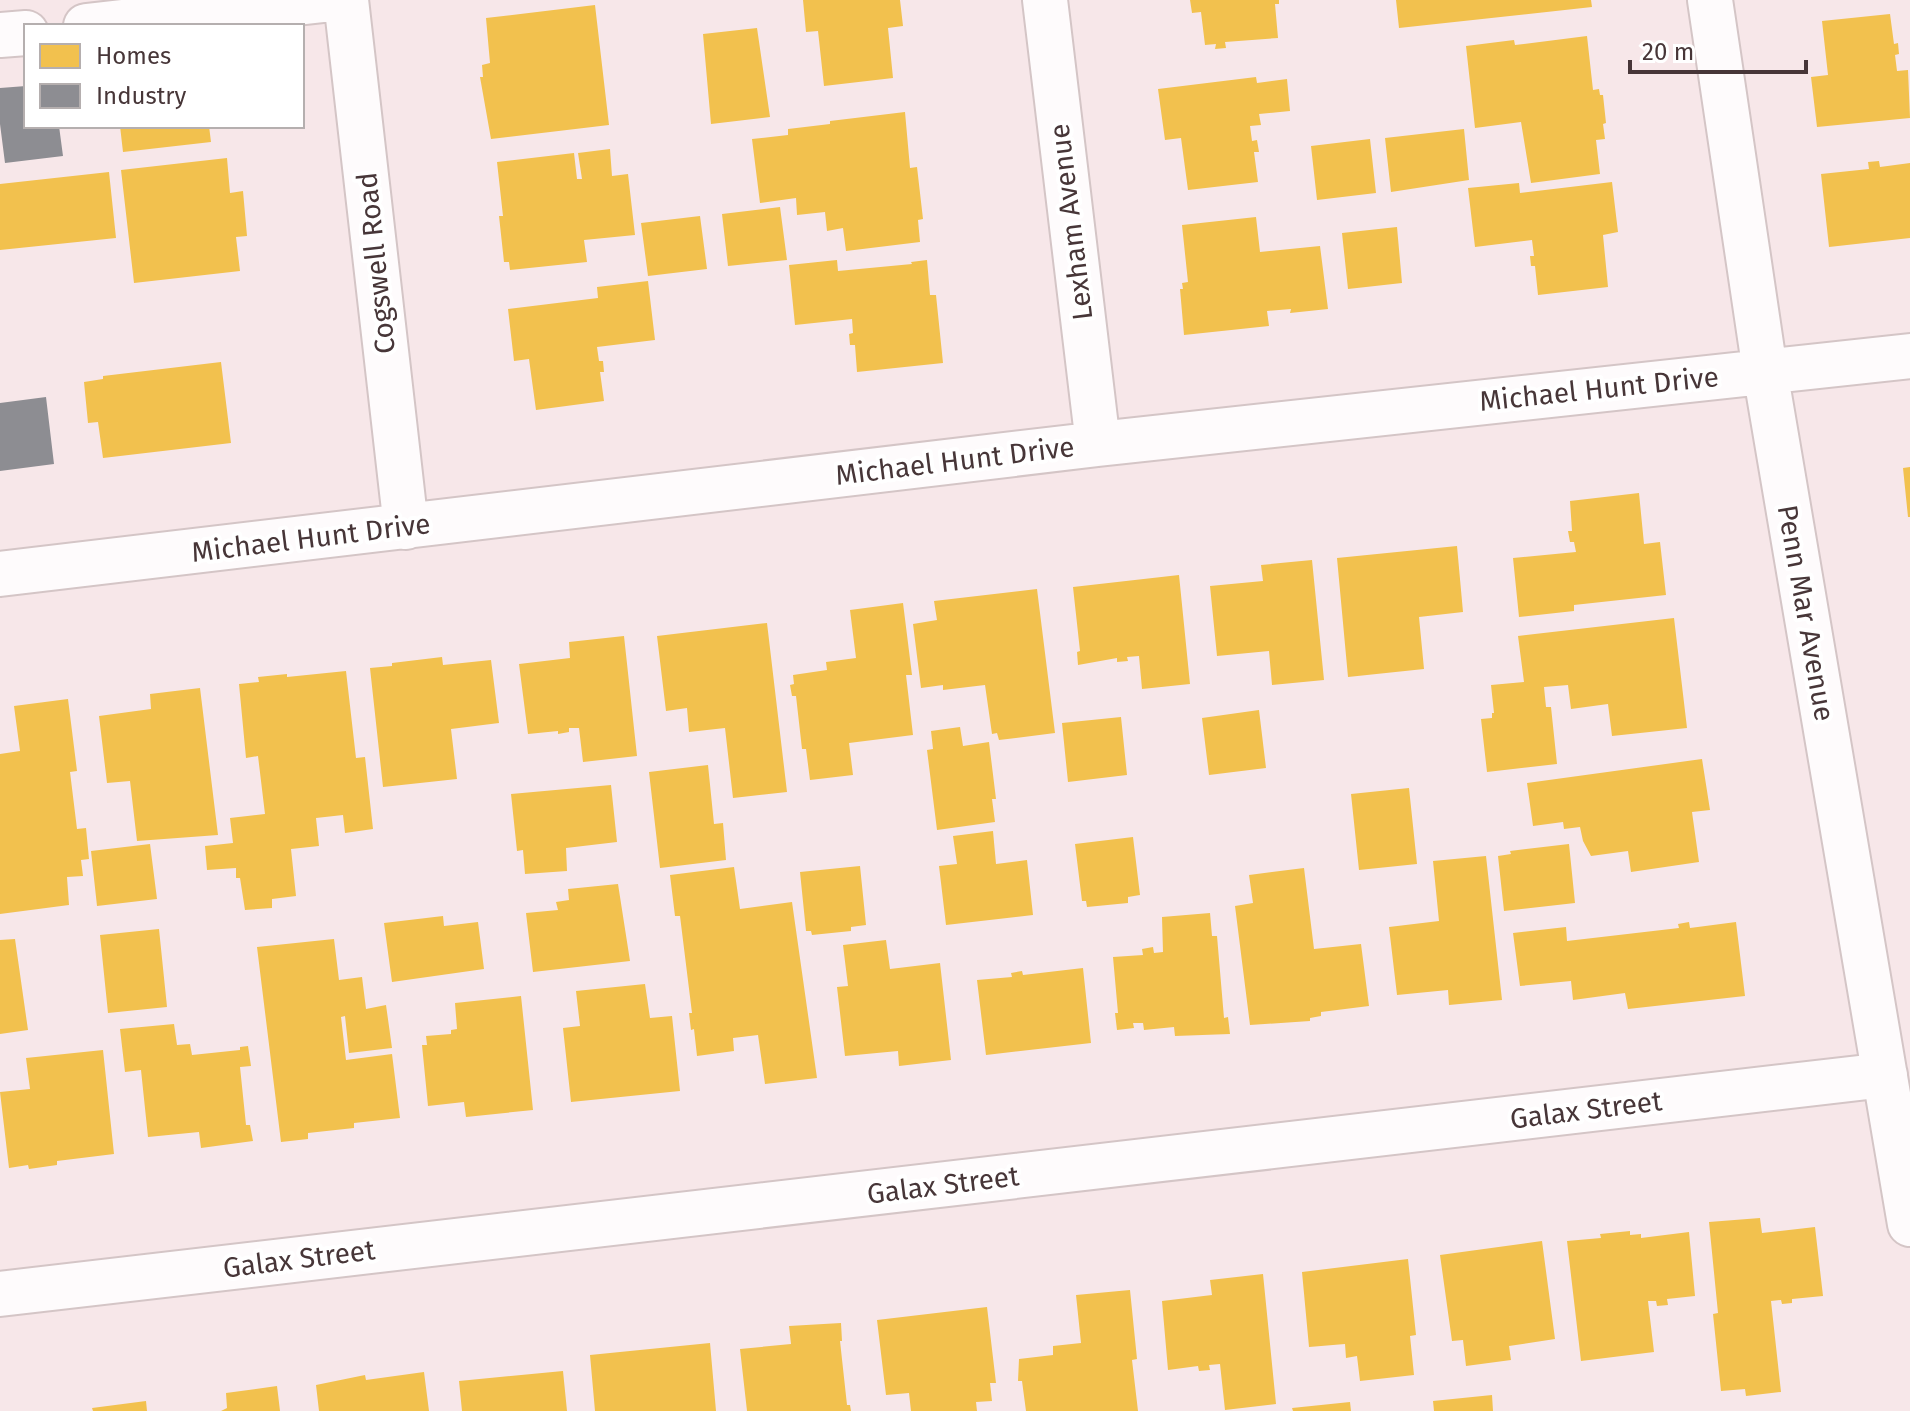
<svg xmlns="http://www.w3.org/2000/svg" width="1910" height="1411" font-family="'Fira Sans',sans-serif">
  <style>
    .homes { fill: #f2c14e }
    .industry { fill: #8d8d92 }
    .lines { fill: none; stroke-linecap: round; stroke-linejoin: round }
    .minor-casing { stroke: #d4c5c6; stroke-width: 48 }
    .minor { stroke: #fefbfc; stroke-width: 44 }
    .labels { text-anchor: middle; dominant-baseline: central; stroke-width: 8; stroke-linejoin: round; paint-order: stroke }
    .street-label { font-size: 28px; fill: #473638; stroke: #fff }
  </style>
  <rect width="100%" height="100%" fill="#f7e7e9"/>
  <!-- homes -->
  <path class="homes" d="M 803,0 L 900,0 L 903,26 L 888,28 L 893,78 L 824,86 L 818,31 L 806,32 Z
    M 1190,0 L 1279,0 L 1279,4 L 1275,4 L 1278,38 L 1225,42 L 1226,48 L 1215,49 L 1216,44 L 1205,45 L 1201,12 L 1192,13 Z
    M 1396,0 L 1591,0 L 1592,7 L 1399,28 Z
    M 595,5 L 609,125 L 491,139 L 480,77 L 483,77 L 482,65 L 490,63 L 486,18 Z
    M 1890,14 L 1894,44 L 1898,43 L 1899,54 L 1895,55 L 1897,71 L 1908,70 L 1910,118 L 1817,127 L 1811,77 L 1828,75 L 1822,21 Z
    M 757,28 L 770,117 L 711,124 L 703,34 Z
    M 1587,36 L 1593,90 L 1599,89 L 1600,95 L 1603,95 L 1606,123 L 1603,124 L 1605,139 L 1596,140 L 1600,174 L 1531,183 L 1521,122 L 1475,128 L 1466,46 L 1514,40 L 1515,45 Z
    M 1256,77 L 1257,83 L 1287,79 L 1290,111 L 1259,114 L 1261,125 L 1250,126 L 1252,141 L 1257,140 L 1259,152 L 1254,152 L 1258,182 L 1188,190 L 1181,138 L 1165,140 L 1158,89 Z
    M 905,112 L 910,168 L 917,167 L 923,219 L 918,220 L 920,242 L 846,251 L 843,228 L 827,231 L 825,212 L 797,215 L 796,198 L 760,203 L 752,139 L 788,135 L 788,129 L 830,124 L 830,121 Z
    M 120,126 L 209,126 L 211,142 L 123,152 Z
    M 1464,129 L 1469,180 L 1391,192 L 1385,138 Z
    M 1370,139 L 1376,193 L 1317,200 L 1311,146 Z
    M 610,149 L 612,176 L 628,174 L 635,235 L 584,240 L 587,262 L 510,270 L 509,262 L 504,262 L 499,216 L 503,216 L 497,162 L 574,153 L 577,179 L 582,179 L 578,153 Z
    M 227,158 L 230,193 L 243,191 L 247,236 L 236,237 L 240,271 L 134,283 L 121,170 Z
    M 1879,161 L 1880,167 L 1910,163 L 1910,238 L 1829,247 L 1821,174 L 1869,169 L 1868,162 Z
    M 109,172 L 116,238 L 0,250 L 0,184 Z
    M 1612,182 L 1618,232 L 1603,235 L 1608,287 L 1538,295 L 1535,266 L 1531,266 L 1530,256 L 1534,256 L 1532,240 L 1475,247 L 1468,188 L 1519,183 L 1520,193 Z
    M 780,207 L 787,260 L 728,266 L 722,214 Z
    M 700,216 L 707,269 L 648,276 L 641,223 Z
    M 1256,217 L 1260,252 L 1320,246 L 1328,309 L 1290,313 L 1291,309 L 1267,311 L 1269,326 L 1184,335 L 1180,289 L 1183,289 L 1182,283 L 1188,282 L 1182,225 Z
    M 1397,227 L 1402,283 L 1348,289 L 1342,233 Z
    M 837,260 L 838,271 L 912,264 L 911,262 L 927,260 L 930,295 L 936,295 L 943,363 L 857,372 L 855,345 L 850,345 L 849,334 L 853,333 L 852,319 L 795,325 L 789,265 Z
    M 648,281 L 655,340 L 597,347 L 599,361 L 603,361 L 604,372 L 600,372 L 604,401 L 536,410 L 529,359 L 514,361 L 508,309 L 598,298 L 597,287 Z
    M 221,362 L 231,443 L 103,458 L 98,422 L 88,423 L 84,382 L 103,379 L 103,376 Z
    M 1910,467 L 1910,517 L 1908,517 L 1903,468 Z
    M 1639,493 L 1644,544 L 1660,542 L 1666,595 L 1574,605 L 1574,611 L 1519,617 L 1513,558 L 1576,552 L 1574,542 L 1570,542 L 1568,531 L 1572,531 L 1570,501 Z
    M 1457,546 L 1463,612 L 1419,617 L 1424,669 L 1348,677 L 1337,558 Z
    M 1312,560 L 1324,680 L 1272,685 L 1269,651 L 1217,656 L 1210,586 L 1263,581 L 1261,565 Z
    M 1179,575 L 1190,684 L 1142,689 L 1139,656 L 1127,657 L 1128,661 L 1117,662 L 1117,658 L 1078,665 L 1077,652 L 1080,651 L 1073,587 Z
    M 1037,589 L 1055,733 L 999,740 L 997,733 L 992,734 L 985,685 L 943,690 L 943,685 L 921,688 L 913,624 L 937,620 L 934,601 Z
    M 903,603 L 912,675 L 906,675 L 913,735 L 849,743 L 853,775 L 810,780 L 806,749 L 802,749 L 796,696 L 792,696 L 790,685 L 794,684 L 793,675 L 827,670 L 826,662 L 856,658 L 850,610 Z
    M 1674,618 L 1687,728 L 1612,736 L 1608,704 L 1571,709 L 1568,685 L 1544,687 L 1546,707 L 1551,707 L 1557,764 L 1487,772 L 1481,719 L 1492,718 L 1492,713 L 1494,713 L 1491,685 L 1524,682 L 1518,636 Z
    M 767,623 L 787,792 L 733,798 L 725,728 L 689,732 L 687,708 L 666,711 L 657,636 Z
    M 624,636 L 637,756 L 583,762 L 579,728 L 569,728 L 569,732 L 558,734 L 558,731 L 528,734 L 519,664 L 570,658 L 569,642 Z
    M 442,657 L 443,665 L 491,660 L 499,723 L 451,729 L 457,779 L 383,787 L 370,668 L 392,666 L 392,663 Z
    M 346,671 L 356,758 L 365,757 L 373,829 L 345,833 L 343,815 L 316,818 L 319,846 L 291,849 L 296,896 L 272,899 L 272,908 L 245,910 L 240,878 L 236,878 L 236,868 L 207,870 L 205,846 L 233,843 L 230,818 L 265,814 L 258,756 L 246,758 L 239,684 L 259,682 L 258,677 L 287,674 L 287,677 Z
    M 200,688 L 218,835 L 137,841 L 130,781 L 107,783 L 99,716 L 151,709 L 150,694 Z
    M 68,699 L 77,771 L 70,772 L 77,829 L 86,828 L 89,859 L 81,860 L 83,876 L 67,877 L 69,905 L 0,914 L 0,754 L 20,751 L 14,706 Z
    M 1259,710 L 1266,768 L 1209,775 L 1202,718 Z
    M 1121,717 L 1127,775 L 1068,782 L 1062,723 Z
    M 960,727 L 963,746 L 989,742 L 996,799 L 992,799 L 995,822 L 937,830 L 927,750 L 933,749 L 931,731 Z
    M 1702,759 L 1710,810 L 1692,812 L 1699,862 L 1631,872 L 1628,851 L 1591,856 L 1583,841 L 1580,827 L 1564,829 L 1563,822 L 1533,826 L 1527,783 Z
    M 708,765 L 714,824 L 723,823 L 726,860 L 660,868 L 649,772 Z
    M 611,785 L 617,842 L 566,848 L 567,871 L 525,874 L 523,850 L 517,851 L 511,794 Z
    M 1409,788 L 1417,864 L 1359,870 L 1351,794 Z
    M 993,831 L 996,864 L 1027,860 L 1033,915 L 946,925 L 939,866 L 957,864 L 953,836 Z
    M 1133,837 L 1140,895 L 1128,897 L 1128,903 L 1087,907 L 1086,901 L 1082,901 L 1075,844 Z
    M 150,844 L 157,899 L 97,906 L 91,851 Z
    M 1569,844 L 1575,903 L 1504,911 L 1498,856 L 1511,854 L 1510,851 Z
    M 1486,856 L 1502,1000 L 1449,1005 L 1448,990 L 1397,995 L 1389,927 L 1439,921 L 1433,861 Z
    M 860,866 L 866,925 L 851,927 L 851,931 L 812,935 L 811,931 L 806,931 L 800,872 Z
    M 734,867 L 740,909 L 792,902 L 817,1078 L 765,1084 L 758,1035 L 733,1038 L 734,1051 L 697,1056 L 694,1029 L 691,1030 L 689,1013 L 692,1013 L 680,916 L 675,916 L 670,875 Z
    M 1304,868 L 1314,949 L 1361,944 L 1369,1006 L 1321,1012 L 1321,1016 L 1310,1018 L 1310,1021 L 1250,1025 L 1235,906 L 1253,903 L 1249,875 Z
    M 618,884 L 630,961 L 533,972 L 526,913 L 558,910 L 556,902 L 569,900 L 568,889 Z
    M 1210,913 L 1212,936 L 1217,936 L 1224,1018 L 1228,1017 L 1230,1034 L 1175,1036 L 1174,1027 L 1144,1030 L 1143,1023 L 1133,1023 L 1134,1028 L 1117,1030 L 1115,1013 L 1118,1013 L 1113,957 L 1143,955 L 1142,949 L 1153,947 L 1154,953 L 1163,952 L 1162,917 Z
    M 443,916 L 444,926 L 478,922 L 484,969 L 392,982 L 384,923 Z
    M 1689,922 L 1690,928 L 1736,922 L 1745,996 L 1628,1009 L 1625,993 L 1573,1000 L 1571,981 L 1520,986 L 1513,933 L 1566,927 L 1567,941 L 1679,928 L 1678,924 Z
    M 159,929 L 167,1007 L 108,1013 L 100,935 Z
    M 15,939 L 28,1030 L 0,1034 L 0,940 Z
    M 334,939 L 339,980 L 362,977 L 366,1009 L 386,1005 L 392,1048 L 349,1053 L 345,1016 L 341,1017 L 346,1060 L 392,1054 L 400,1118 L 354,1123 L 354,1128 L 308,1133 L 308,1139 L 281,1142 L 257,947 Z
    M 886,940 L 890,969 L 940,963 L 951,1060 L 899,1066 L 898,1051 L 845,1056 L 837,987 L 848,986 L 843,945 Z
    M 1083,968 L 1091,1043 L 986,1055 L 977,980 L 1012,977 L 1011,973 L 1022,971 L 1023,975 Z
    M 645,984 L 650,1018 L 672,1016 L 680,1091 L 571,1102 L 563,1028 L 580,1026 L 576,991 Z
    M 521,996 L 533,1110 L 466,1117 L 464,1102 L 428,1106 L 422,1045 L 427,1045 L 426,1036 L 451,1034 L 451,1030 L 457,1029 L 455,1003 Z
    M 174,1024 L 177,1045 L 190,1044 L 192,1055 L 240,1050 L 240,1047 L 248,1046 L 251,1066 L 240,1067 L 246,1125 L 250,1125 L 253,1141 L 201,1148 L 199,1132 L 148,1137 L 141,1070 L 125,1072 L 120,1029 Z
    M 103,1050 L 114,1154 L 57,1161 L 57,1165 L 29,1169 L 28,1165 L 9,1168 L 0,1092 L 30,1089 L 26,1058 Z
    M 1760,1218 L 1762,1233 L 1815,1227 L 1823,1296 L 1792,1299 L 1792,1303 L 1782,1304 L 1781,1300 L 1771,1301 L 1781,1392 L 1746,1396 L 1745,1389 L 1721,1391 L 1713,1314 L 1718,1313 L 1709,1222 Z
    M 1630,1231 L 1630,1235 L 1641,1234 L 1641,1238 L 1689,1232 L 1695,1296 L 1667,1299 L 1668,1305 L 1657,1306 L 1656,1301 L 1648,1301 L 1654,1352 L 1581,1361 L 1567,1241 L 1601,1238 L 1600,1234 Z
    M 1542,1241 L 1555,1339 L 1509,1346 L 1511,1360 L 1466,1366 L 1463,1340 L 1452,1341 L 1440,1255 Z
    M 1408,1259 L 1416,1335 L 1410,1336 L 1414,1375 L 1360,1381 L 1357,1356 L 1346,1358 L 1345,1344 L 1309,1347 L 1302,1272 Z
    M 1263,1274 L 1276,1404 L 1225,1410 L 1220,1364 L 1209,1365 L 1210,1370 L 1199,1371 L 1198,1366 L 1168,1370 L 1162,1301 L 1212,1295 L 1210,1280 Z
    M 1130,1290 L 1137,1359 L 1132,1360 L 1138,1411 L 1026,1411 L 1022,1381 L 1018,1381 L 1019,1359 L 1053,1355 L 1053,1346 L 1081,1343 L 1076,1295 Z
    M 987,1307 L 996,1383 L 990,1383 L 992,1401 L 976,1402 L 977,1411 L 911,1411 L 909,1393 L 886,1395 L 877,1320 Z
    M 841,1323 L 842,1341 L 840,1341 L 847,1405 L 850,1405 L 851,1411 L 747,1411 L 740,1349 L 791,1344 L 789,1326 Z
    M 710,1343 L 716,1411 L 595,1411 L 590,1355 Z
    M 563,1371 L 567,1411 L 462,1411 L 459,1381 Z
    M 424,1372 L 429,1411 L 319,1411 L 316,1385 L 365,1375 L 366,1380 Z
    M 277,1386 L 280,1411 L 221,1411 L 227,1408 L 226,1393 Z
    M 1492,1395 L 1493,1411 L 1434,1411 L 1433,1401 Z
    M 146,1401 L 147,1411 L 93,1411 L 92,1408 Z
    M 1350,1402 L 1351,1411 L 1293,1411 L 1292,1408 Z"/>
  <!-- industry -->
  <path class="industry" d="M 26,86 L 26,126 L 59,126 L 63,156 L 5,163 L 0,124 L 0,88 Z
    M 46,397 L 54,464 L 0,471 L 0,403 Z"/>
  <g class="lines">
    <defs>
      <path id="minor" d="M 346,0 L 406,527
        M 1045,0 L 1098,444
        M 1710,0 L 1765,371 L 1910,1224
        M 86,26 L 324,0
        M 0,35 L 26,33
        M 0,574 L 1098,444 L 1910,356
        M 0,1294 L 1885,1075"/>
    </defs>
    <!-- minor casing -->
    <use href="#minor" class="minor-casing"/>
    <!-- minor -->
    <use href="#minor" class="minor"/>
  </g>
  <g class="labels">
    <!-- street labels -->
    <g class="street-label">
      <text transform="translate(1071 222) rotate(-97)">Lexham Avenue</text>
      <text transform="translate(376 263) rotate(-96)">Cogswell Road</text>
      <text transform="translate(1599 389) rotate(-6)">Michael Hunt Drive</text>
      <text transform="translate(955 461) rotate(-7)">Michael Hunt Drive</text>
      <text transform="translate(311 538) rotate(-7)">Michael Hunt Drive</text>
      <text transform="translate(1806 613) rotate(80)">Penn Mar Avenue</text>
      <text transform="translate(1586 1110) rotate(-7)">Galax Street</text>
      <text transform="translate(943 1185) rotate(-7)">Galax Street</text>
      <text transform="translate(299 1259) rotate(-7)">Galax Street</text>
    </g>
  </g>
  <!-- legend -->
  <rect x="24" y="24" width="280" height="104" fill="#ffffff" stroke="#b5afaf" stroke-width="2"/>
  <rect x="40" y="44" width="40" height="24" fill="#f2c14e" stroke="#b5afaf" stroke-width="2"/>
  <text x="96" y="64" font-size="24" fill="#473638">Homes</text>
  <rect x="40" y="84" width="40" height="24" fill="#8d8d92" stroke="#b5afaf" stroke-width="2"/>
  <text x="96" y="104" font-size="24" fill="#473638">Industry</text>
  <!-- scale -->
  <path d="M1630 60v12h176v-12" fill="none" stroke="#473638" stroke-width="4"/>
  <text x="1642" y="60" font-size="24" fill="#473638" stroke="#ffffff" stroke-width="6" paint-order="stroke">20 m</text>
</svg>
